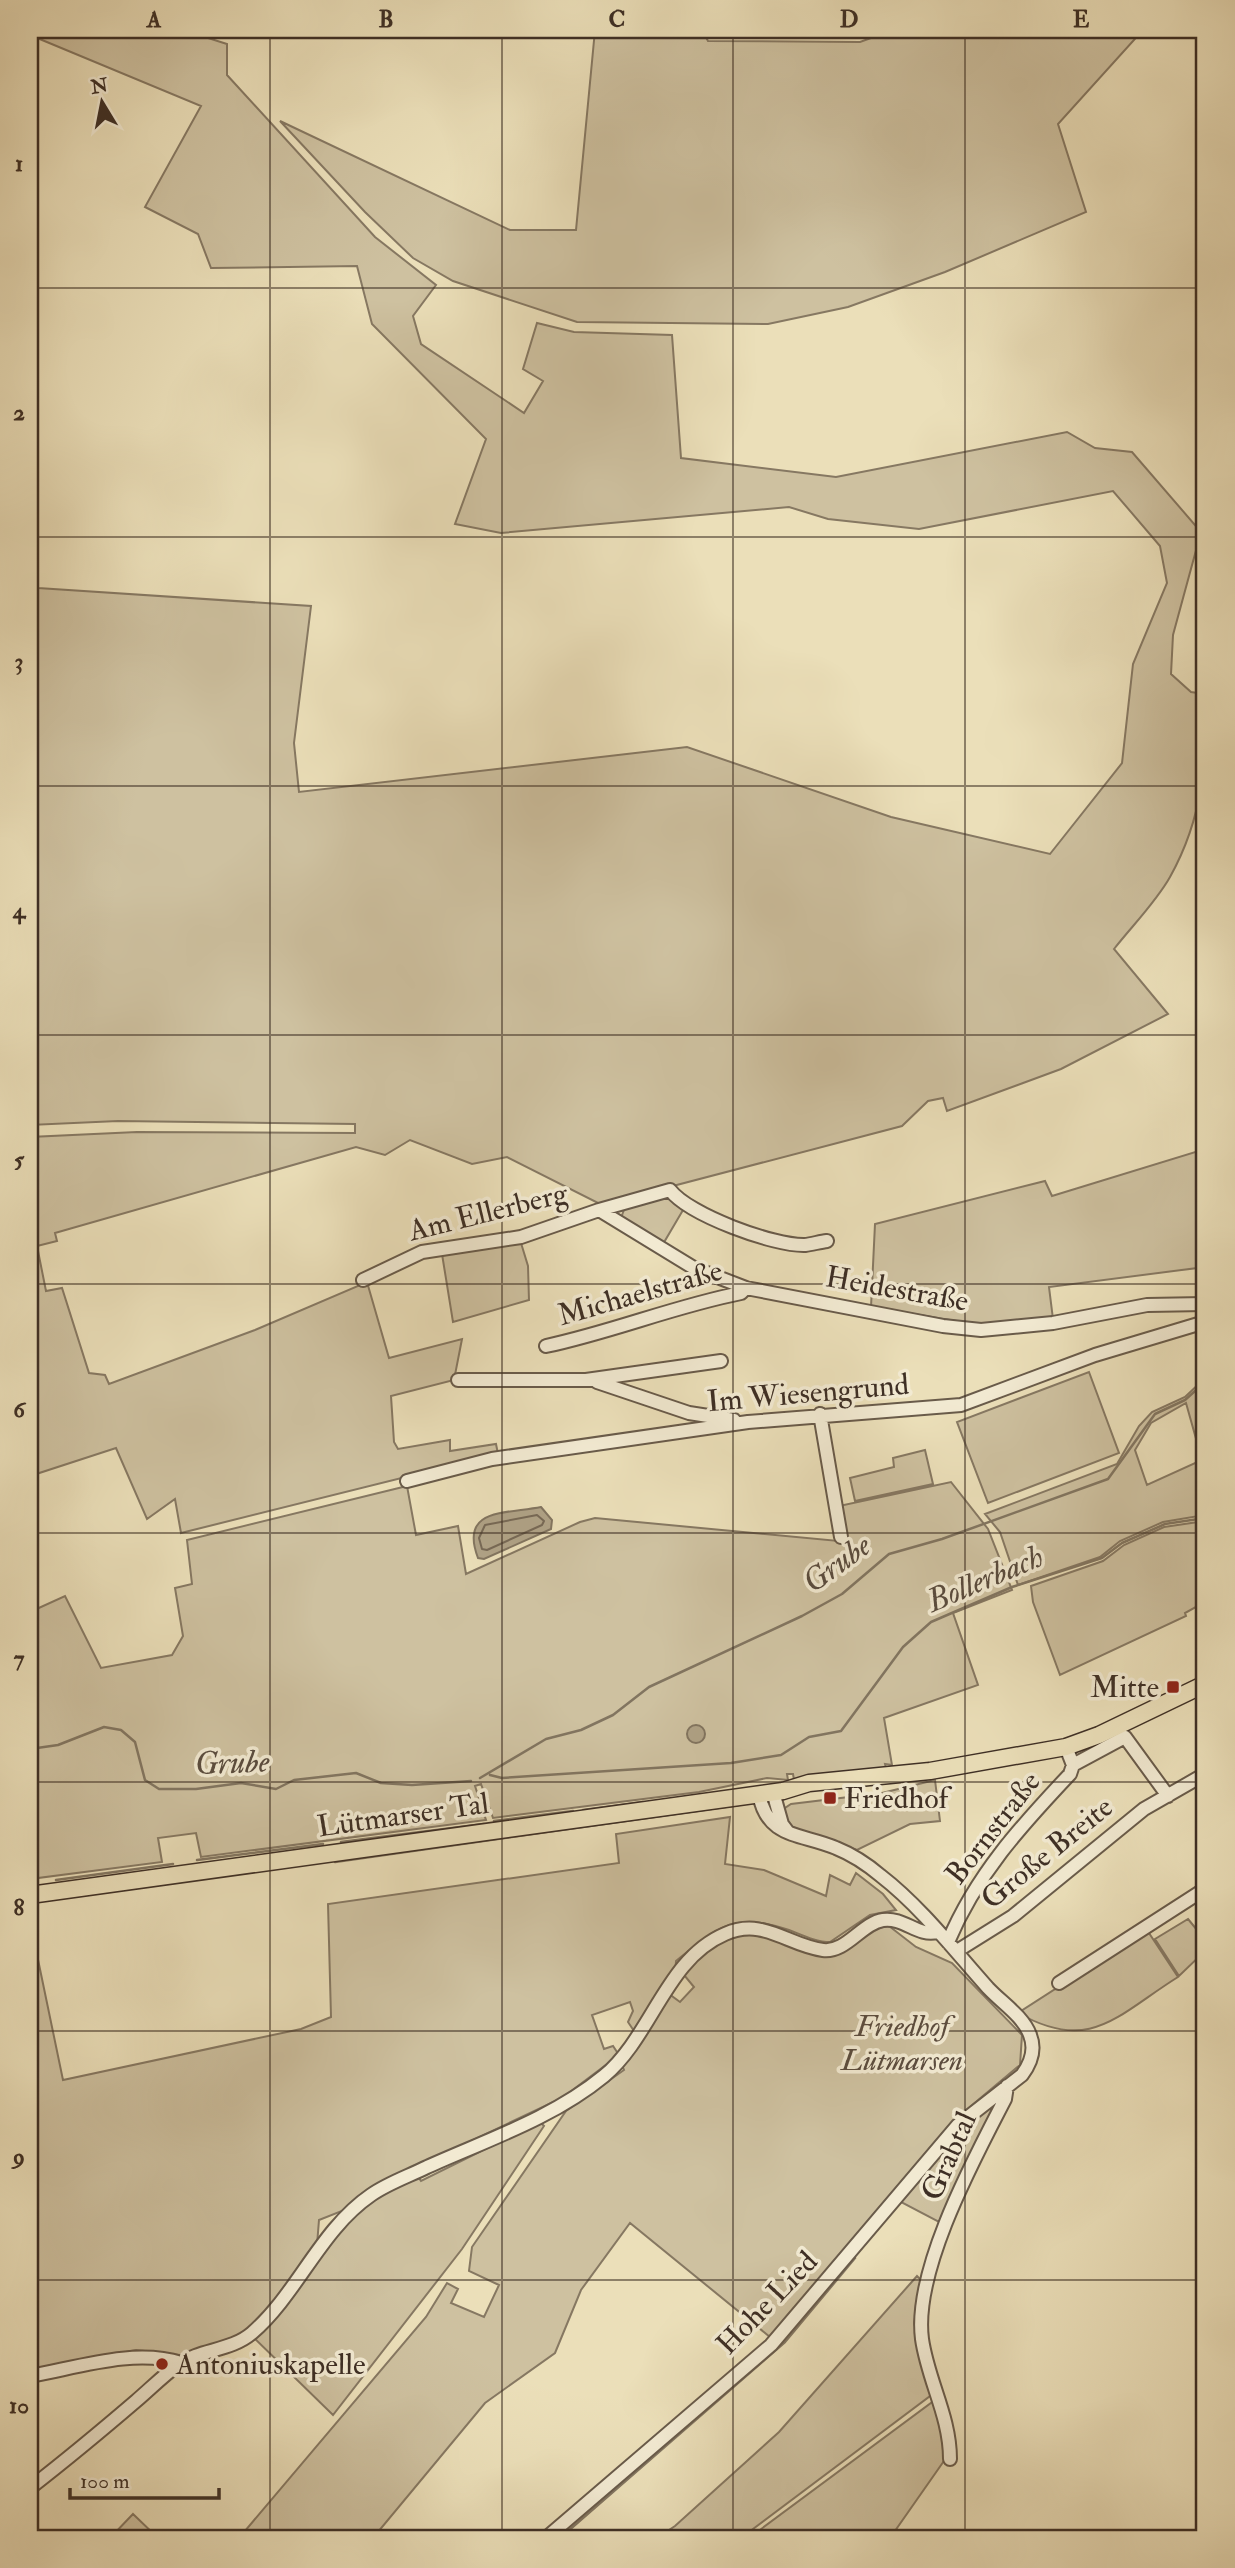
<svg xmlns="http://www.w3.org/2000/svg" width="1235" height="2568" font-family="'IM FELL Double Pica',serif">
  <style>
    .green { fill: #cec1a0; stroke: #867862; stroke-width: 2; fill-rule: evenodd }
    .water { fill: #b0a387; stroke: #827560; stroke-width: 2 }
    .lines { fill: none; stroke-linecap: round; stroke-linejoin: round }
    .shore { stroke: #776956; stroke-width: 2 }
    .stream { stroke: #827560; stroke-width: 2.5 }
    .minor-casing { stroke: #695b4a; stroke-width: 16 }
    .major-casing { stroke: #3e2f25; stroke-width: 19 }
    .minor { stroke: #f2ead2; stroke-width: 12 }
    .major { stroke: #ebdfb9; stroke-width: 16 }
    .grid { fill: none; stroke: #3e2f25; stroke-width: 2; stroke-opacity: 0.55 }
    .poi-dot { fill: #8f2418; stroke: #f2ead2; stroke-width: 2.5 }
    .labels { text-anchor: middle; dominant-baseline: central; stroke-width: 7; stroke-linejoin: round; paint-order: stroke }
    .street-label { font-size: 30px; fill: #3e2f25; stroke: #f2ead2 }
    .poi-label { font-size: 30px; fill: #3e2f25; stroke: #f2ead2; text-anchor: start }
    .park-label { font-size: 30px; font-style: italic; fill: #5b4c3e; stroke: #f2ead2 }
    .water-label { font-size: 32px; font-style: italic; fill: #5a4c3e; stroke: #f2ead2 }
    .neatline { fill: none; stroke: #3e2f25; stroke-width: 2.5 }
    .grid-label { font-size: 23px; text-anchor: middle; font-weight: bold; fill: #3e2f25 }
  </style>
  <rect width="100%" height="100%" fill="#ebdfb9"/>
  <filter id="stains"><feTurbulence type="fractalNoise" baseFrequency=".00286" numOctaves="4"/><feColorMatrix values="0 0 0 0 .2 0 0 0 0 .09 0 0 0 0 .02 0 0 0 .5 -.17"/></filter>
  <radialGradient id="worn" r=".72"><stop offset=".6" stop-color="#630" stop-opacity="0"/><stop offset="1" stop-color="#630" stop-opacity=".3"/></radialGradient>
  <!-- green -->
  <path class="green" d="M 30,30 L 183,30 L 227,44 L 227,75 L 375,237 L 436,285 L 413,316 L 421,344 L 524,413 L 543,381 L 523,369 L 537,323 L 574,332 L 672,335 L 681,458 L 836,477 L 1067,432 L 1095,448 L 1132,452 L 1201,532 L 1173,635 L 1171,674 L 1191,692 L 1205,694 C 1205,763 1205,814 1170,877 C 1156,902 1132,926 1114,949 L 1168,1014 L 1061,1069 L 947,1111 L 943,1098 L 928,1101 L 902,1126 L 608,1203 L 598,1203 L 507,1157 L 472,1164 L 410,1140 L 385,1155 L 356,1147 L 55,1233 L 57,1241 L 37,1246 L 46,1291 L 62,1288 L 89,1373 L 105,1375 L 109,1384 L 255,1330 L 367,1282 L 389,1358 L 462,1339 L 454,1380 L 391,1396 L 394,1442 L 398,1449 L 450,1440 L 450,1451 L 496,1444 L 498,1454 L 181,1533 L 175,1499 L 147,1519 L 116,1448 L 30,1476 L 30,1137 L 137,1132 L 355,1133 L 355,1124 L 118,1121 L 30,1125 L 30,585 L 38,588 L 311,606 L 294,743 L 299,792 L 687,747 L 891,817 L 1050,854 L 1122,763 L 1133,664 L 1167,583 L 1160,546 L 1113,491 L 919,529 L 828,519 L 789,507 L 501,533 L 455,524 L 486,439 L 372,324 L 357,266 L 211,268 L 198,234 L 145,207 L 201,106 L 30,35 Z
    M 595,30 L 702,30 L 708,41 L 860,42 L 893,30 L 1143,30 L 1058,124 L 1086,212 L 945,272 L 848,307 L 768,324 L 577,322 L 453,281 L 413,258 L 365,212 L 280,121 L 510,230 L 576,230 Z
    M 1205,1149 L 1205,1267 L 1049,1287 L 1053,1319 L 981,1325 L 871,1307 L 875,1224 L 1045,1181 L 1052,1196 Z
    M 668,1196 L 686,1205 L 663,1244 L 621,1218 L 625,1207 Z
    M 521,1243 L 528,1266 L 529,1300 L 453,1322 L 442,1254 Z
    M 1089,1372 L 1119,1453 L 988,1503 L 957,1422 Z
    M 1205,1378 L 1205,1515 L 1163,1522 L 1120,1541 L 1100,1557 L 1018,1585 L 1000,1532 L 985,1514 L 1117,1464 L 1139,1426 L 1152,1412 L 1185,1397 ZM 1186,1403 L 1202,1460 L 1147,1485 L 1135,1450 L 1151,1423 Z
    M 925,1450 L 933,1484 L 855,1501 L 850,1478 L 894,1467 L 893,1458 Z
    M 951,1482 L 988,1529 L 1012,1590 L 953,1613 L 978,1685 L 884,1718 L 892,1765 L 885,1764 L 886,1768 L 794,1780 L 793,1774 L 787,1774 L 788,1780 L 767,1778 L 699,1792 L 493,1818 L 481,1784 L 475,1786 L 486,1820 L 201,1857 L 196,1833 L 158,1838 L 162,1862 L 30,1879 L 30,1612 L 65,1596 L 101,1668 L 172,1655 L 183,1636 L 175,1588 L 192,1584 L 187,1540 L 407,1486 L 416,1535 L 458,1526 L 466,1574 L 580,1522 L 595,1518 L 838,1541 L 839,1506 Z
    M 1205,1521 L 1205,1602 L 1185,1613 L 1186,1616 L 1060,1675 L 1033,1602 L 1031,1586 L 1103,1561 L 1124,1545 L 1164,1527 Z
    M 935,1780 L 940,1821 L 910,1824 L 857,1850 L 792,1827 L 785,1820 L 782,1810 L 791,1804 L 882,1793 Z
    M 730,1817 L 725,1864 L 764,1870 L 826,1896 L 830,1875 L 850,1885 L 856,1873 L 883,1894 L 896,1910 L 870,1915 L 830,1942 C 816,1942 802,1935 789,1930 C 733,1911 718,1927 676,1961 L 675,1976 L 636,2034 L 628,2022 L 633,2011 L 630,2002 L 592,2015 L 604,2049 L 613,2046 L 619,2055 L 562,2098 L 369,2189 L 347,2209 L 319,2220 L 317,2245 L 268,2311 L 245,2333 L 189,2356 L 136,2350 L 30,2371 L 30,1921 L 63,2080 L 301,2029 L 331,2017 L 328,1904 L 619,1863 L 616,1834 Z
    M 1188,1919 L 1202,1936 L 1205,1951 L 1179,1976 L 1155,1939 Z
    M 889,1926 L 916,1947 L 952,1963 L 1022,2035 L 1020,2065 L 952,2122 L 770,2337 L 630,2223 L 581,2290 L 555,2353 L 485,2403 L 373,2538 L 239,2538 L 426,2317 L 447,2283 L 458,2289 L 451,2303 L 484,2317 L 499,2285 L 469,2271 L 472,2247 L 566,2111 L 624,2070 L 621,2063 L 669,1994 L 680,2002 L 694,1987 L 684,1975 C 729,1912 777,1938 839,1953 L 877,1928 Z
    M 1147,1930 L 1178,1977 C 1117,2015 1091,2054 1018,2013 Z
    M 998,2097 L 999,2102 L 939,2222 L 899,2201 L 959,2130 Z
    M 540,2122 L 544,2126 L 462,2249 L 333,2415 L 253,2337 L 346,2220 L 371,2198 L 417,2175 L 421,2181 Z
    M 917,2276 L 922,2281 L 914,2323 L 934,2393 L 741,2538 L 657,2538 L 675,2526 L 779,2432 Z
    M 935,2400 L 945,2434 L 946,2458 L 890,2538 L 749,2538 Z
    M 133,2514 L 158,2538 L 110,2538 Z"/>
  <!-- water -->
  <path class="water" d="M 541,1507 L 552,1520 L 551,1529 L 484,1559 L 478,1558 C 459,1508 505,1514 541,1507 Z
    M687 1734a9 9 0 1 1 18 0a9 9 0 1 1-18 0Z"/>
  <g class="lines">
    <!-- shore -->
    <path class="shore" d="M 537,1515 L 544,1521 L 542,1525 L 487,1550 L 482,1549 L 479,1538 L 485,1525 Z"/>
    <!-- stream -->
    <path class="stream" d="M 30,1749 L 58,1745 L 104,1727 L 121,1730 L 135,1742 L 145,1780 L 159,1789 L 196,1789 L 241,1783 L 276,1789 L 294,1780 L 356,1773 L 381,1783 L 412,1785 L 471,1781
      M 490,1775 L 502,1778 L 731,1763 L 781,1755 L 809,1737 L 841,1731 L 903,1647 L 931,1622 L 1012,1587 L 1102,1558 L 1122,1543 L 1165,1524 L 1205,1518
      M 480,1778 L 546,1739 L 581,1730 L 613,1715 L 649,1687 L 802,1616 L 842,1594 L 889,1554 L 942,1539 L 1108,1479 L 1155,1414 L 1185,1400 L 1205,1382
      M 583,1810 L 643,1802
      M 494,1821 L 573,1811
      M 341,1842 L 484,1824
      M 197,1860 L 323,1844
      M 335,1862 L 739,1805
      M 56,1880 L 173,1864
      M 560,2538 L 785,2342 L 855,2258"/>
    <defs>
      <path id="minor" d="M 599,1210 L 694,1268 L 746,1288 L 943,1326 L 981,1330 L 1053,1323 L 1147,1305 L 1205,1304
        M 363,1280 L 422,1252 L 521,1237 L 599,1210 L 670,1190 C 689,1215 774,1246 805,1245 C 812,1244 820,1242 827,1241
        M 546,1346 C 612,1332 675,1306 741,1293 L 746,1288
        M 458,1380 L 586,1380 L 721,1361
        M 597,1382 L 689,1413 L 734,1420
        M 820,1414 L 841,1537
        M 407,1481 L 492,1459 L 748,1422 L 961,1405 L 1095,1355 L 1205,1322
        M 1073,1765 L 1125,1737 L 1168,1796
        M 773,1792 L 782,1824 L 788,1832
        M 948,1942 C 976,1875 1021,1826 1070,1774 L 1073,1765 L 1066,1747
        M 957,1951 L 1013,1916 L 1144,1809 L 1205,1774
        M 1059,1983 L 1205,1889
        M 30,2376 C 76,2368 134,2348 181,2363
        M 950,2459 C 950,2416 928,2381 922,2339 C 913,2271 974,2159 1005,2099 L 1007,2086
        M 30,2488 C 66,2460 101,2431 136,2401 C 150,2389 164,2375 179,2364 C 201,2349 231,2351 252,2333 C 298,2293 320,2230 371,2195 C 388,2183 409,2176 427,2167 C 487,2140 553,2118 604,2076 C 652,2036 666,1959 725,1934 C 763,1917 787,1945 823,1950 C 846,1953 862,1923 883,1920 C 904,1917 918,1937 937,1932
        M 546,2538 L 771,2345 L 958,2125 L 1022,2075 C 1031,2063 1036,2050 1030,2035 C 1023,2016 1002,2003 988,1988 C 955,1951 920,1906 881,1876 C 868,1865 851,1854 836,1848 C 801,1833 767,1839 759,1794"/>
      <path id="major" d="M 30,1895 L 783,1791 L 809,1783 L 930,1771 L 1066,1747 L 1099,1735 L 1205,1684"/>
    </defs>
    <!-- minor casing -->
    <use href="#minor" class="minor-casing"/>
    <!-- major casing -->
    <use href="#major" class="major-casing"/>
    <!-- minor -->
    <use href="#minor" class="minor"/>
    <!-- major -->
    <use href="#major" class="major"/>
  </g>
  <!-- grid -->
  <path class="grid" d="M 270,30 L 270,2538M 502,30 L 502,2538M 733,30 L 733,2538M 965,30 L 965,2538M 30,288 L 1205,288M 30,537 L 1205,537M 30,786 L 1205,786M 30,1035 L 1205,1035M 30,1284 L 1205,1284M 30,1533 L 1205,1533M 30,1782 L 1205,1782M 30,2031 L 1205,2031M 30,2280 L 1205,2280"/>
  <!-- markers -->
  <g class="poi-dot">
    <rect x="1166" y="1680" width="14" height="14" rx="3.5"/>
    <rect x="823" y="1791" width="14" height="14" rx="3.5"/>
    <circle cx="162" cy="2364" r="7"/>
  </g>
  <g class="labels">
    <!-- street labels -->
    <g class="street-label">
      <text transform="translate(488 1212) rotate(-14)">Am Ellerberg</text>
      <text transform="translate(897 1289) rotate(10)">Heidestraße</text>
      <text transform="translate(640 1293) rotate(-16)">Michaelstraße</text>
      <text transform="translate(808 1393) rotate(-5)">Im Wiesengrund</text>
      <text transform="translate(403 1815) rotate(-8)">Lütmarser Tal</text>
      <text transform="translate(993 1828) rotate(-52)">Bornstraße</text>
      <text transform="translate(1047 1853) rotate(-39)">Große Breite</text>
      <text transform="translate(949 2156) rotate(-66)">Grabtal</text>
      <text transform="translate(767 2303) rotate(-46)">Hohe Lied</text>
    </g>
    <!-- poi labels -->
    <g class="poi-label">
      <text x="1159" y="1687" text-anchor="end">Mitte</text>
      <text x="844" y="1798">Friedhof</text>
      <text x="176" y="2364">Antoniuskapelle</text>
    </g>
    <!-- park labels -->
    <g class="park-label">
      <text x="902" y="2026">Friedhof<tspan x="902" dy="34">Lütmarsen</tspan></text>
    </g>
    <!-- water labels -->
    <g class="water-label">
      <text transform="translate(837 1564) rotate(-36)">Grube</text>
      <text transform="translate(985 1579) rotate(-23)">Bollerbach</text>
      <text transform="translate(232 1763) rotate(-2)">Grube</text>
    </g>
  </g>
  <!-- margin -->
  <rect width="1235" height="2568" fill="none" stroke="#ebdfb9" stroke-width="77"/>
  <!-- north arrow -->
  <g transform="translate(102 102) rotate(350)" stroke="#f2ead2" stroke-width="5" paint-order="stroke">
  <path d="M0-5L12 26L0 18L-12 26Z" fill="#3e2f25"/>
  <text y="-10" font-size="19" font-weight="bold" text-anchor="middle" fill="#3e2f25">N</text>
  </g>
  <!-- scale -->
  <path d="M70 2488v10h149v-10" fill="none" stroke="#3e2f25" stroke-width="3.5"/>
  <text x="80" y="2488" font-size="21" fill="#3e2f25" stroke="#f2ead2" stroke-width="5" paint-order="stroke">100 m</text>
  <rect x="38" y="38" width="1158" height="2492" class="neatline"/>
  <g class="grid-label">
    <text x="154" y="27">A</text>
    <text x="386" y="27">B</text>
    <text x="617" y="27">C</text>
    <text x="849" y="27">D</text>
    <text x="1081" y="27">E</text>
    <text x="19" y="171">1</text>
    <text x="19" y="420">2</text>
    <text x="19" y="669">3</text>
    <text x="19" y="918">4</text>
    <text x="19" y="1167">5</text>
    <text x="19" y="1417">6</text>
    <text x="19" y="1666">7</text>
    <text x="19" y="1915">8</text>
    <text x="19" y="2164">9</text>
    <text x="19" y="2413">10</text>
  </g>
  <rect width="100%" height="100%" filter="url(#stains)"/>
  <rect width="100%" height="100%" fill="url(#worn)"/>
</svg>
